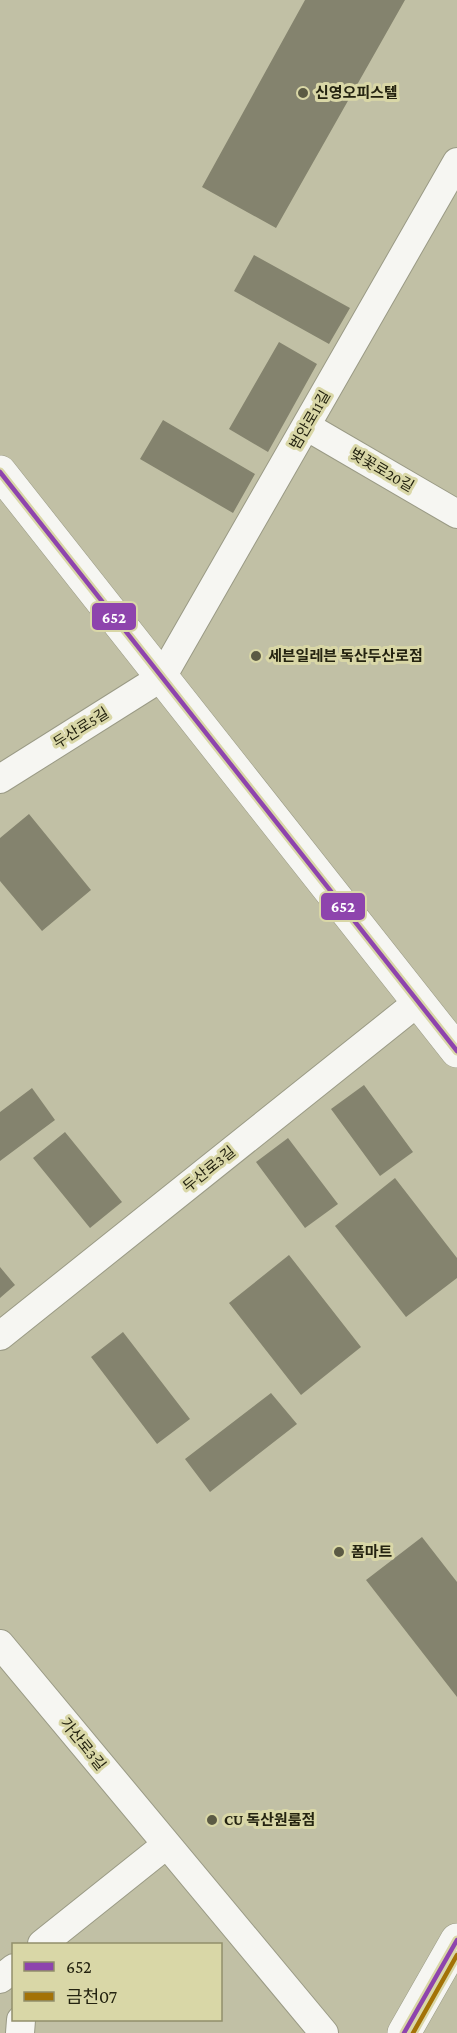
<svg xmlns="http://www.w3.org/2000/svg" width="457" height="2033" font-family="'Crimson Pro','Noto Sans KR',serif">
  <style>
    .building { fill: #84836e }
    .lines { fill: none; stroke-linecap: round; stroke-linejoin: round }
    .minor-casing { stroke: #9a9a85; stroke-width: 30 }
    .tertiary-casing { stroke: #9a9a85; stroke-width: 34 }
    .minor { stroke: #f6f6f2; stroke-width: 28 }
    .tertiary { stroke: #f6f6f2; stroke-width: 33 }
    .bus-1-casing { stroke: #d9d7a7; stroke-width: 9 }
    .bus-2-casing { stroke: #d9d7a7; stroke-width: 9 }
    .bus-1 { stroke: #8e44ad; stroke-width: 4.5 }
    .bus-2 { stroke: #a37206; stroke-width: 4.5 }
    .poi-dot { fill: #5b5a44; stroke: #d9d7a7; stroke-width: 2 }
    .labels { text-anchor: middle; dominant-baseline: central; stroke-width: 6; stroke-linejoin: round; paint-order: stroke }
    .poi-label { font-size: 15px; font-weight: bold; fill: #242310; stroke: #d9d7a7; text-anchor: start }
    .street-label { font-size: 15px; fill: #242310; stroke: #d9d7a7 }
    .line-badge { stroke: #d9d7a7; stroke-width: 2 }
    .badge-label { font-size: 16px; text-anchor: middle; font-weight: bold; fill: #fff }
  </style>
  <rect width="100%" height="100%" fill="#c1c0a5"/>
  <!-- building -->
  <path class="building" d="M 305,0 L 405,0 L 276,228 L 202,187 Z
    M 254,255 L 350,308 L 329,344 L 234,291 Z
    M 279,342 L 317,364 L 268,452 L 229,429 Z
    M 163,420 L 255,474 L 233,513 L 140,459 Z
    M 29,814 L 91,890 L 42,931 L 0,881 L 0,838 Z
    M 364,1085 L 413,1152 L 380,1176 L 331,1109 Z
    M 32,1088 L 55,1120 L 0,1161 L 0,1112 Z
    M 65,1132 L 122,1202 L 90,1228 L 33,1158 Z
    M 288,1138 L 338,1204 L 305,1228 L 256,1162 Z
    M 395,1178 L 457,1258 L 457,1278 L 406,1317 L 335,1226 Z
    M 289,1255 L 361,1347 L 301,1395 L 229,1303 Z
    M 0,1267 L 15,1285 L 0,1298 Z
    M 123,1332 L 190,1419 L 157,1444 L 91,1357 Z
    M 271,1393 L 297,1424 L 210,1492 L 185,1459 Z
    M 422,1537 L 457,1582 L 457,1697 L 366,1580 Z"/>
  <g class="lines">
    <defs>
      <path id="minor" d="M 306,426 L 457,514
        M 0,779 L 162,677 L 457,162
        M 0,1336 L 418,1002
        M 0,1644 L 324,2033
        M 42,1944 L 166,1845
        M 0,1979 L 14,1968
        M 20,2033 L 21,2020"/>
      <path id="tertiary" d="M 0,472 L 457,1051
        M 404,2033 L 457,1940"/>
    </defs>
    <!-- minor casing -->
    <use href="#minor" class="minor-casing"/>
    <!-- tertiary casing -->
    <use href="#tertiary" class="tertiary-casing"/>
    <!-- minor -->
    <use href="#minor" class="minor"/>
    <!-- tertiary -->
    <use href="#tertiary" class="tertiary"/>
    <defs>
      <path id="bus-1" d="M 0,472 L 457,1051
        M 404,2033 L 457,1940"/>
      <path id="bus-2" d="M 413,2033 L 457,1955"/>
    </defs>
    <!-- bus-1 casing -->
    <use href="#bus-1" class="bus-1-casing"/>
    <!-- bus-2 casing -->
    <use href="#bus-2" class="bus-2-casing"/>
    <!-- bus-1 -->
    <use href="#bus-1" class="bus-1"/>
    <!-- bus-2 -->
    <use href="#bus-2" class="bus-2"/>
  </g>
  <!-- markers -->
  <g class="poi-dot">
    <circle cx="303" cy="93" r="6"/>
    <circle cx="256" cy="656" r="6"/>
    <circle cx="339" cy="1552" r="6"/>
    <circle cx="212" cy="1820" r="6"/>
  </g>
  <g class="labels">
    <!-- poi labels -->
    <g class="poi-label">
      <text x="315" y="93">신영오피스텔</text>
      <text x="268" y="656">세븐일레븐 독산두산로점</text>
      <text x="351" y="1552">폼마트</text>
      <text x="224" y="1820">CU 독산원룸점</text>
    </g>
    <!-- street labels -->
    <g class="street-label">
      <text transform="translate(310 420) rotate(-60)">범안로11길</text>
      <text transform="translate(382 470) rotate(30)">벚꽃로20길</text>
      <text transform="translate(81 728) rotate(-32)">두산로5길</text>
      <text transform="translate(209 1169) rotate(-39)">두산로3길</text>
      <text transform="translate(83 1744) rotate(51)">가산로3길</text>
    </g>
  </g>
  <g class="line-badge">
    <rect x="91" y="602" width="46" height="29" rx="6" fill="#8e44ad"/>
    <rect x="320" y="892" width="46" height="29" rx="6" fill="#8e44ad"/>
  </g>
  <g class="badge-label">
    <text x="114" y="623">652</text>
    <text x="343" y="912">652</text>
  </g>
  <!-- legend -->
  <rect x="12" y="1943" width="210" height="78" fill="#d9d7a7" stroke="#918f6b" stroke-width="1.5"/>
  <rect x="24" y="1962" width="30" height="9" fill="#8e44ad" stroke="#918f6b" stroke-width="1.5"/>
  <text x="66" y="1973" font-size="18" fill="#242310">652</text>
  <rect x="24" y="1992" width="30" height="9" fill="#a37206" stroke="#918f6b" stroke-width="1.5"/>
  <text x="66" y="2003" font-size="18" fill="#242310">금천07</text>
</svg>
